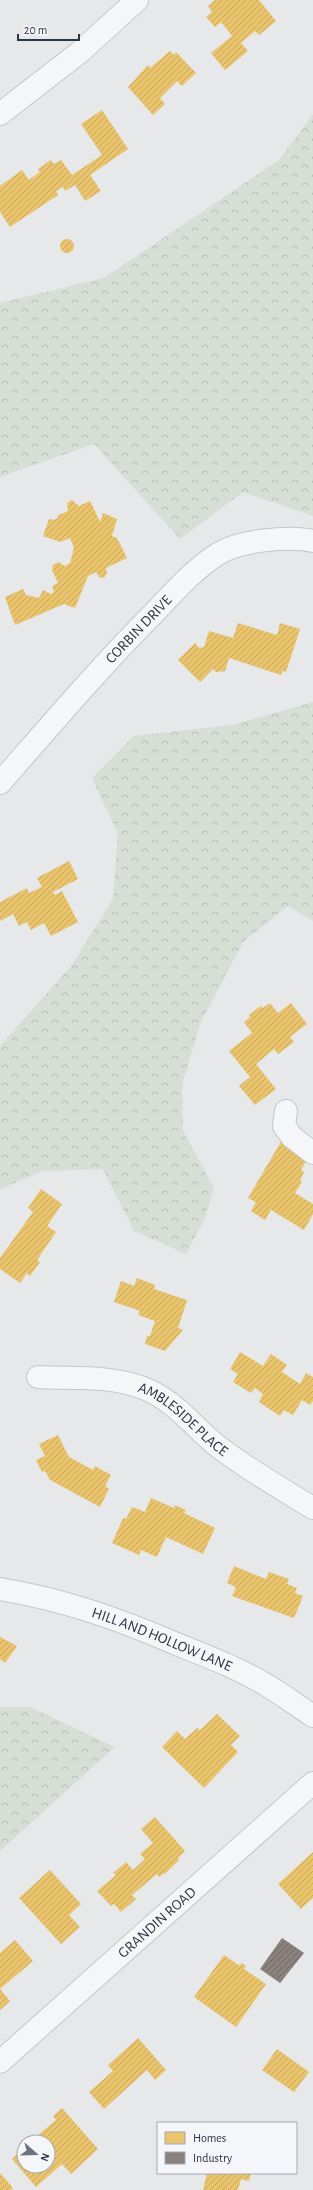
<svg xmlns="http://www.w3.org/2000/svg" width="313" height="2190" font-family="'Alegreya Sans',sans-serif">
  <style>
    .forest { fill: url(#forest-crowns) }
    .homes { fill: url(#homes-hatch) }
    .industry { fill: url(#industry-hatch) }
    .lines { fill: none; stroke-linecap: round; stroke-linejoin: round }
    .minor-casing { stroke: #c4c6c8; stroke-width: 24 }
    .minor { stroke: #f5f6f7; stroke-width: 22 }
    .labels { text-anchor: middle; dominant-baseline: central; stroke-width: 4; stroke-linejoin: round; paint-order: stroke }
    .street-label { font-size: 15px; fill: #2b3445; stroke: #f4f6f9 }
  </style>
  <defs>
    <pattern id="forest-crowns" width="20" height="18" patternUnits="userSpaceOnUse"><rect width="20" height="18" fill="#d6ded6"/><path d="M2 6a3 3 0 1 1 6 0M12 15a3 3 0 1 1 6 0" fill="none" stroke="#b8bfb9"/></pattern>
    <pattern id="homes-hatch" width="6" height="6" patternUnits="userSpaceOnUse"><rect width="6" height="6" fill="#e9c46a"/><path d="M-1 1l2-2M0 6l6-6M5 7l2-2" fill="none" stroke="#c8a95d"/></pattern>
    <pattern id="industry-hatch" width="6" height="6" patternUnits="userSpaceOnUse"><rect width="6" height="6" fill="#8a817c"/><path d="M-1 1l2-2M0 6l6-6M5 7l2-2" fill="none" stroke="#716a67"/></pattern>
  </defs>
  <rect width="100%" height="100%" fill="#e6e8ea"/>
  <!-- forest -->
  <path class="forest" d="M 313,114 L 313,516 L 243,492 L 180,539 L 94,444 L 0,477 L 0,303 L 104,278 L 279,160 Z
    M 313,702 L 313,921 L 288,906 L 243,942 L 201,1022 L 182,1085 L 183,1131 L 214,1188 L 204,1220 L 186,1254 L 134,1231 L 103,1169 L 43,1171 L 0,1189 L 0,1046 L 72,965 L 113,899 L 118,834 L 92,778 L 134,736 L 232,725 Z
    M 0,1707 L 30,1707 L 115,1747 L 0,1851 Z"/>
  <!-- homes -->
  <path class="homes" d="M 215,0 L 259,0 L 276,21 L 259,35 L 255,31 L 241,43 L 248,51 L 225,70 L 211,53 L 232,36 L 221,22 L 215,27 L 206,17 L 212,12 L 208,6 Z
    M 170,51 L 174,55 L 176,52 L 196,73 L 182,86 L 177,81 L 160,98 L 165,104 L 153,115 L 128,87 L 148,65 L 150,68 Z
    M 102,110 L 128,149 L 90,175 L 101,191 L 85,201 L 75,185 L 65,191 L 63,187 L 56,191 L 58,195 L 10,227 L 0,212 L 0,186 L 22,170 L 29,180 L 40,172 L 38,169 L 51,160 L 54,164 L 61,160 L 72,175 L 102,155 L 81,124 Z
    M60 246a7 7 0 1 1 14 0a7 7 0 1 1-14 0Z
    M 72,500 L 79,506 L 90,501 L 100,522 L 103,513 L 117,519 L 112,536 L 117,538 L 127,558 L 106,568 L 107,573 L 104,578 L 99,577 L 96,572 L 88,576 L 75,608 L 64,604 L 15,625 L 5,597 L 23,589 L 26,595 L 39,598 L 43,590 L 51,594 L 54,592 L 52,586 L 58,583 L 52,570 L 53,565 L 58,562 L 65,566 L 70,563 L 74,548 L 70,538 L 60,542 L 43,536 L 49,519 L 53,520 L 58,518 L 57,516 L 68,511 L 67,503 Z
    M 238,623 L 277,635 L 280,623 L 300,629 L 286,672 L 282,671 L 281,675 L 229,658 L 225,671 L 216,672 L 213,669 L 200,682 L 178,660 L 195,643 L 199,648 L 204,647 L 209,631 L 233,638 Z
    M 69,861 L 78,879 L 53,892 L 55,895 L 62,891 L 78,922 L 51,936 L 44,923 L 31,930 L 27,922 L 19,926 L 13,914 L 0,921 L 0,902 L 27,888 L 29,893 L 42,887 L 37,878 Z
    M 270,1003 L 278,1013 L 291,1003 L 307,1024 L 290,1037 L 294,1042 L 278,1054 L 274,1049 L 256,1064 L 276,1089 L 255,1105 L 239,1086 L 250,1077 L 229,1051 L 252,1033 L 244,1022 L 250,1017 L 249,1015 L 261,1006 L 263,1008 Z
    M 282,1140 L 309,1156 L 301,1170 L 304,1172 L 300,1181 L 302,1182 L 295,1193 L 313,1204 L 313,1214 L 304,1230 L 271,1210 L 265,1220 L 251,1211 L 256,1202 L 248,1198 Z
    M 41,1189 L 62,1204 L 47,1226 L 56,1232 L 37,1260 L 40,1262 L 30,1276 L 27,1273 L 20,1283 L 0,1269 L 0,1258 L 33,1212 L 28,1208 Z
    M 137,1278 L 155,1285 L 154,1289 L 187,1300 L 178,1328 L 183,1330 L 165,1351 L 145,1344 L 147,1336 L 150,1336 L 155,1321 L 138,1315 L 140,1311 L 114,1302 L 121,1281 L 134,1286 Z
    M 240,1352 L 263,1366 L 271,1354 L 287,1365 L 282,1372 L 300,1384 L 306,1373 L 313,1377 L 313,1401 L 310,1405 L 302,1400 L 293,1415 L 284,1410 L 280,1416 L 259,1402 L 263,1394 L 255,1388 L 251,1393 L 233,1382 L 238,1374 L 230,1369 Z
    M 58,1435 L 69,1457 L 93,1470 L 95,1466 L 111,1475 L 105,1486 L 109,1489 L 100,1507 L 50,1480 L 45,1471 L 42,1472 L 36,1460 L 45,1456 L 39,1444 Z
    M 151,1498 L 174,1508 L 175,1505 L 186,1510 L 184,1513 L 215,1528 L 203,1554 L 166,1537 L 157,1557 L 141,1550 L 139,1555 L 112,1543 L 123,1518 L 126,1519 L 132,1507 L 145,1512 Z
    M 234,1566 L 266,1579 L 269,1572 L 289,1579 L 287,1584 L 297,1588 L 295,1593 L 303,1596 L 294,1618 L 232,1596 L 236,1587 L 227,1583 Z
    M 0,1637 L 17,1646 L 5,1663 L 0,1659 Z
    M 217,1714 L 240,1736 L 231,1745 L 238,1752 L 204,1788 L 162,1747 L 177,1731 L 185,1739 L 197,1728 L 200,1730 Z
    M 155,1817 L 185,1851 L 178,1858 L 179,1860 L 165,1874 L 164,1873 L 159,1877 L 157,1874 L 132,1895 L 136,1899 L 121,1912 L 114,1904 L 111,1906 L 97,1891 L 116,1875 L 113,1873 L 126,1862 L 133,1870 L 145,1859 L 140,1854 L 153,1843 L 141,1829 Z
    M 313,1852 L 313,1898 L 301,1909 L 278,1884 Z
    M 50,1870 L 81,1904 L 69,1915 L 80,1927 L 61,1944 L 19,1898 Z
    M 15,1940 L 33,1961 L 0,1989 L 10,2001 L 0,2010 L 0,1953 Z
    M 224,1955 L 240,1966 L 241,1963 L 246,1966 L 244,1969 L 266,1984 L 236,2027 L 194,1997 Z
    M 138,2038 L 166,2070 L 155,2080 L 147,2070 L 104,2109 L 89,2092 L 113,2071 L 108,2065 Z
    M 277,2049 L 309,2072 L 294,2092 L 262,2070 Z
    M 62,2108 L 98,2149 L 71,2174 L 62,2164 L 36,2187 L 12,2159 L 24,2148 L 24,2166 L 48,2166 L 48,2142 L 30,2142 L 56,2120 L 53,2116 Z
    M 0,2173 L 13,2188 L 11,2190 L 0,2190 Z
    M 207,2173 L 251,2173 L 249,2181 L 241,2179 L 238,2190 L 203,2190 Z"/>
  <!-- industry -->
  <path class="industry" d="M 282,1938 L 304,1953 L 280,1983 L 260,1969 Z"/>
  <g class="lines">
    <defs>
      <g id="minor">
        <path d="M 0,114 L 80,52 L 137,0"/>
        <path id="s1" d="M 0,783 C 50,726 100,667 154,613 C 174,592 194,569 218,554 C 239,540 289,536 313,541"/>
        <path d="M 286,1111 L 284,1126 L 292,1137 L 313,1153"/>
        <path id="s2" d="M 38,1377 C 73,1379 109,1375 143,1388 C 173,1399 192,1425 216,1445 C 247,1469 280,1488 313,1508"/>
        <path id="s3" d="M 0,1589 C 63,1599 121,1620 179,1645 C 209,1657 240,1669 268,1686 C 283,1695 298,1706 313,1716"/>
        <path id="s4" d="M 0,2062 L 313,1783"/>
      </g>
    </defs>
    <!-- minor casing -->
    <use href="#minor" class="minor-casing"/>
    <!-- minor -->
    <use href="#minor" class="minor"/>
  </g>
  <g class="labels">
    <!-- street labels -->
    <g class="street-label">
      <text stroke="none"><textPath href="#s1" startOffset="207">CORBIN DRIVE</textPath></text>
      <text stroke="none"><textPath href="#s2" startOffset="157">AMBLESIDE PLACE</textPath></text>
      <text stroke="none"><textPath href="#s3" startOffset="170">HILL AND HOLLOW LANE</textPath></text>
      <text stroke="none"><textPath href="#s4" startOffset="210">GRANDIN ROAD</textPath></text>
    </g>
  </g>
  <!-- legend -->
  <rect x="157" y="2122" width="140" height="52" fill="#f4f6f9" stroke="#a4a8b1"/>
  <rect x="165" y="2132" width="20" height="12" fill="#e9c46a" stroke="#a4a8b1"/>
  <text x="193" y="2142" font-size="12" fill="#2b3445">Homes</text>
  <rect x="165" y="2152" width="20" height="12" fill="#8a817c" stroke="#a4a8b1"/>
  <text x="193" y="2162" font-size="12" fill="#2b3445">Industry</text>
  <!-- north arrow -->
  <g transform="translate(36 2154) rotate(110)"><circle r="19" fill="#f4f6f9" stroke="#a4a8b1"/>
  <path d="M0-3L7 15L0 10L-7 15Z" fill="#6c737f"/>
  <text y="-6" font-size="11" font-weight="bold" text-anchor="middle" fill="#2b3445">N</text>
  </g>
  <!-- scale -->
  <path d="M18 34v6h61v-6" fill="none" stroke="#2b3445" stroke-width="2"/>
  <text x="24" y="34" font-size="12" fill="#2b3445" stroke="#f4f6f9" stroke-width="3" paint-order="stroke">20 m</text>
</svg>
